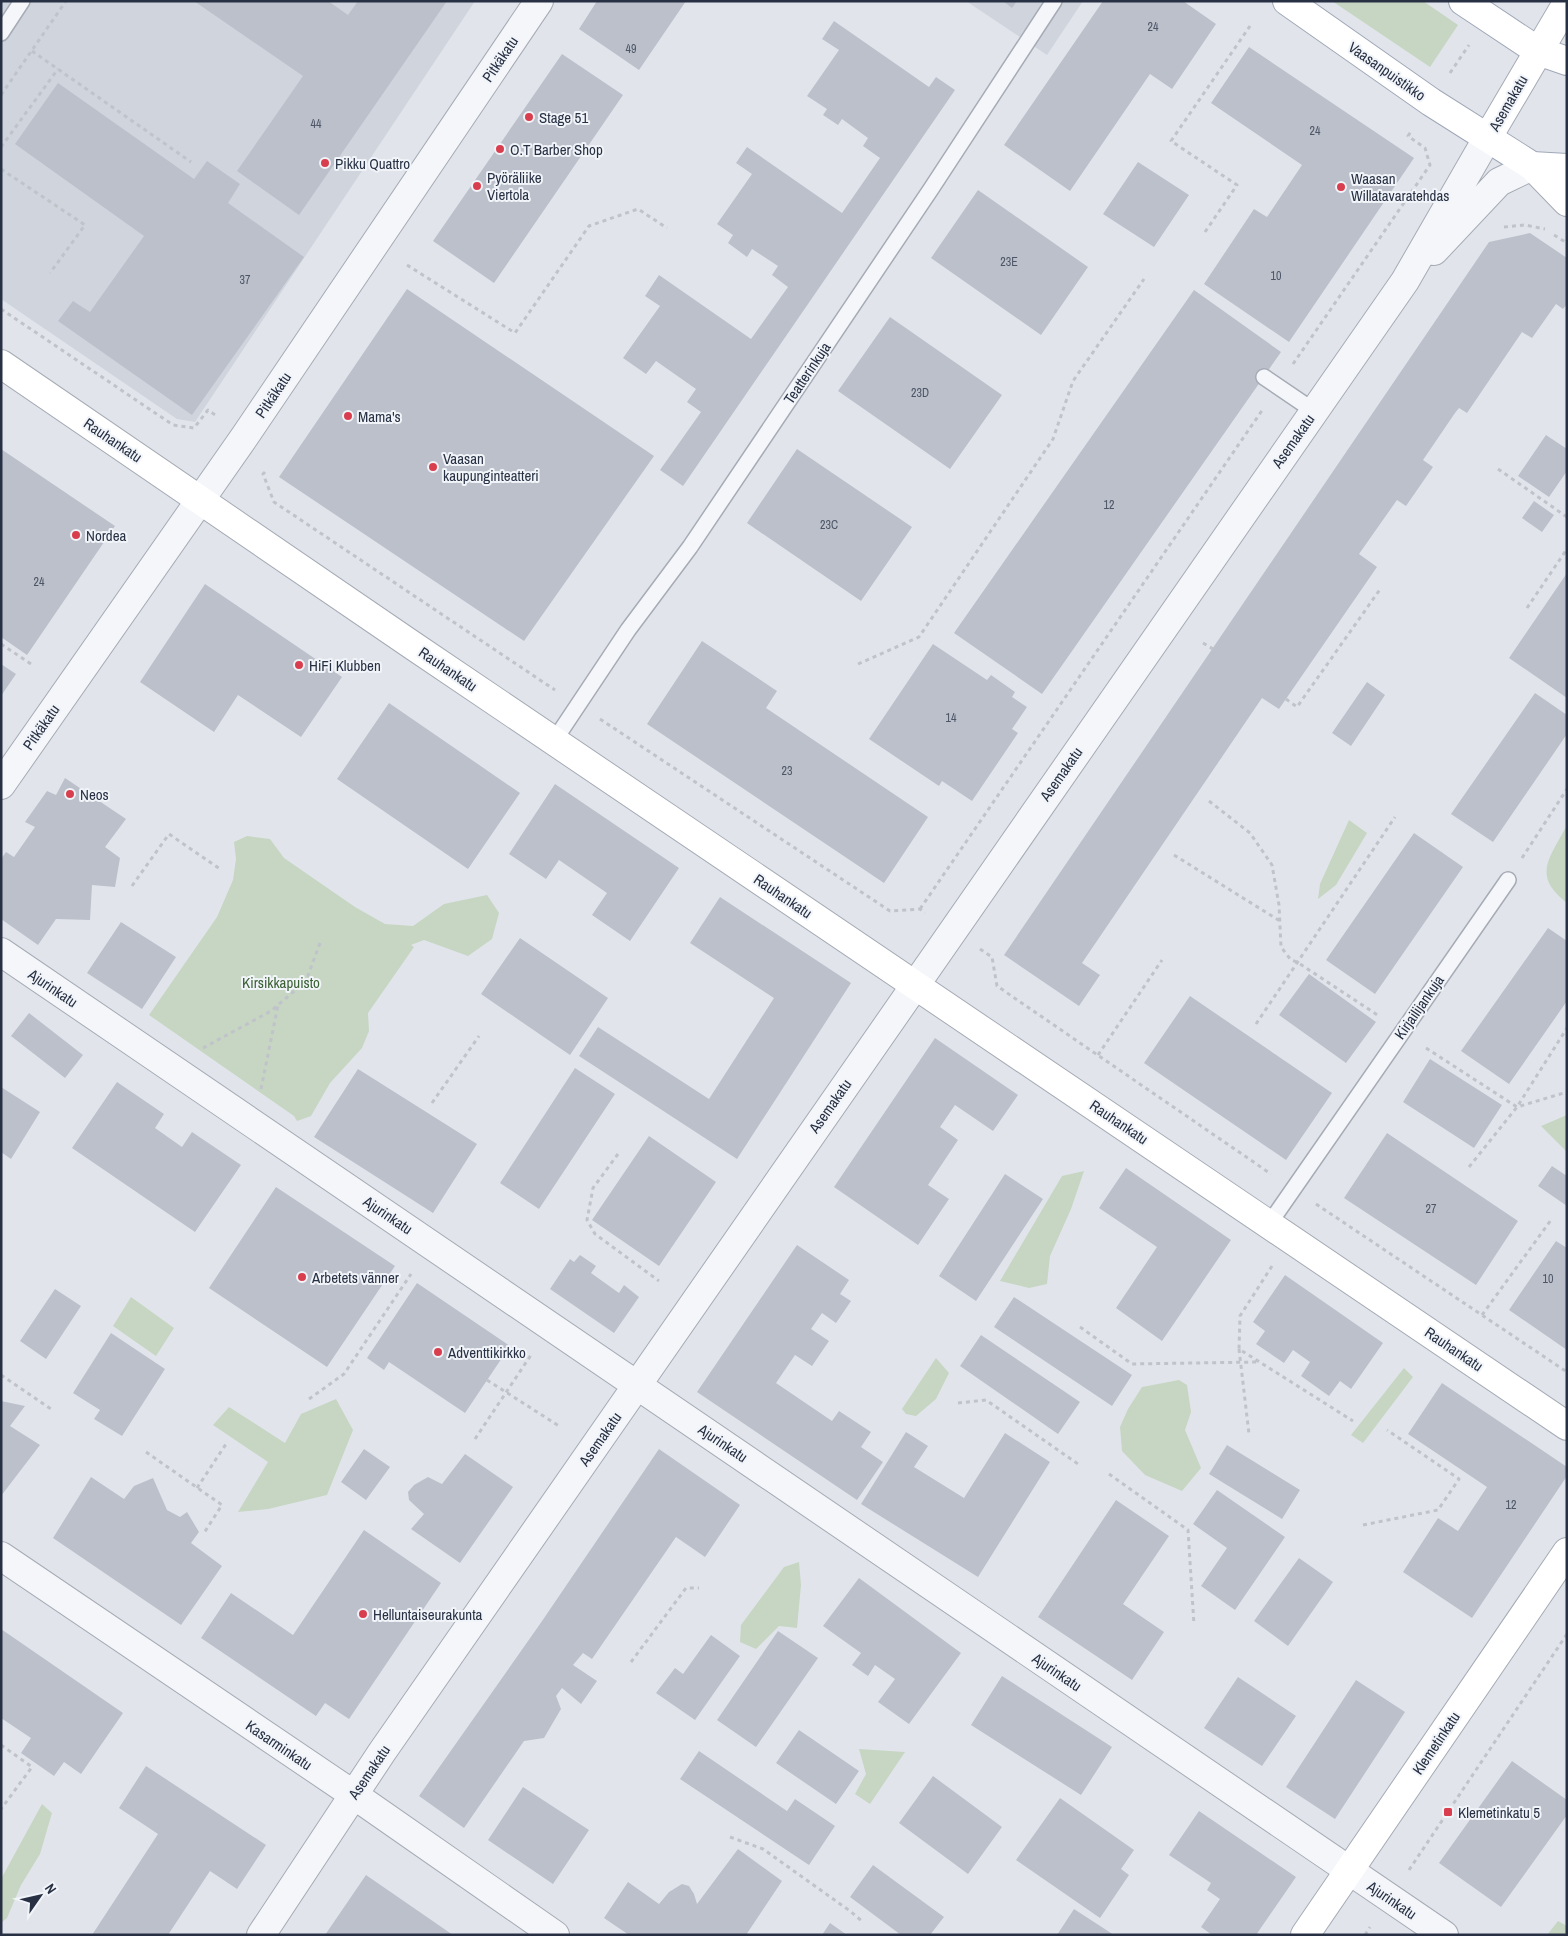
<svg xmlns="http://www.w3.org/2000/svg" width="1568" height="1936" font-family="'Archivo Narrow',sans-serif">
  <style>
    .built { fill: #cfd4dd }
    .green { fill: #c6d6c2 }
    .building { fill: #bbc0cb }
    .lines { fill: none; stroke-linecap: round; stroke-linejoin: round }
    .lane-casing { stroke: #a6abb6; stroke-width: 18 }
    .street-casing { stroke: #a6abb6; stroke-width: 30 }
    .secondary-casing { stroke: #a6abb6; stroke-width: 30 }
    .primary-casing { stroke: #a0a8b8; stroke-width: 30 }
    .path { stroke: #c0c3ca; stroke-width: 3; stroke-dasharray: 4 4; stroke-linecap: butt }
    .lane { stroke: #f5f6f9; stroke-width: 15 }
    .street { stroke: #f5f6f9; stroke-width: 28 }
    .secondary { stroke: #fff; stroke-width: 28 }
    .primary { stroke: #fff; stroke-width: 28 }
    .poi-dot { fill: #d93e4e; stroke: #f1f4f8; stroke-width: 2 }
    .labels { text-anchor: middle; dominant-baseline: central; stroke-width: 4; stroke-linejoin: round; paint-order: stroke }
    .number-label { font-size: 12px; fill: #4d5566 }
    .street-label { font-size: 15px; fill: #283144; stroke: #f1f4f8 }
    .poi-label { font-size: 15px; fill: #283144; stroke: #f1f4f8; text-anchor: start }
    .park-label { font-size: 15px; fill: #3b6134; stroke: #f1f4f8 }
  </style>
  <rect width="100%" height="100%" fill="#e1e5eb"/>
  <!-- built -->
  <path class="built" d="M 1,1 L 475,1 L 195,422 L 177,419 L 1,299 Z
    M 966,1 L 1083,1 L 1047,55 Z"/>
  <!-- green -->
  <path class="green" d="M 1332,1 L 1423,1 L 1458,25 L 1430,67 Z
    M 1349,820 L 1367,833 L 1336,885 L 1318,899 L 1320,884 Z
    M 1567,825 L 1567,903 C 1531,875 1550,858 1567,825 Z
    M 247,836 L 270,839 L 284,858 L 355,907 L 385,924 L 413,926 L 444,904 L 487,895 L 499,913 L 492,939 L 468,956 L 424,940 L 411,945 L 414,947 L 368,1013 L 369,1031 L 362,1048 L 330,1083 L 311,1116 L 297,1121 L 294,1116 L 149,1015 L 217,917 L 233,880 L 236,859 L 234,842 Z
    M 1567,1115 L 1567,1152 L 1541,1126 Z
    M 1084,1171 L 1071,1209 L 1050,1256 L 1047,1284 L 1029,1288 L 1000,1281 L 1062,1176 Z
    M 131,1297 L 174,1328 L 156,1356 L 113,1326 Z
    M 936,1358 L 949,1373 L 936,1399 L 916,1416 L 906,1414 L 902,1409 Z
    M 1404,1368 L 1413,1377 L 1363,1443 L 1351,1435 Z
    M 1179,1380 L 1187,1385 L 1191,1412 L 1185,1430 L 1201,1468 L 1182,1491 L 1145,1475 L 1122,1451 L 1120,1427 L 1128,1409 L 1142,1387 Z
    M 336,1399 L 353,1430 L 327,1495 L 268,1509 L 238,1512 L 268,1462 L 213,1425 L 229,1407 L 285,1443 L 301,1414 Z
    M 799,1562 L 801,1585 L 797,1628 L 779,1626 L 756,1649 L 740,1642 L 741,1625 L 784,1567 Z
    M 859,1749 L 905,1752 L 870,1804 L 855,1794 L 866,1774 Z
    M 42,1804 L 52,1813 L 40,1854 L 21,1885 L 7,1918 L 1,1923 L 1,1879 Z
    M 1558,1921 L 1567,1926 L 1567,1935 L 1547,1935 Z"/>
  <!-- building -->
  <path class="building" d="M 194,1 L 328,1 L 348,15 L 358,1 L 447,1 L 299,215 L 237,171 L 303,76 Z
    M 597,1 L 686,1 L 639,70 L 579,29 Z
    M 1003,1 L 1017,1 L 1012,8 Z
    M 1103,1 L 1183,1 L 1216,24 L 1172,89 L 1150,74 L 1070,191 L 1004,145 Z
    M 834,21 L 929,87 L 936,77 L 955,90 L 683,486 L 660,470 L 701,412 L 687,402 L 696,389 L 656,361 L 646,374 L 623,358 L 660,306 L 645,296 L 659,275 L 751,339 L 788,287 L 772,275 L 778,266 L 752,249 L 747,257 L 728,243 L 733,235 L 717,224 L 752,174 L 736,163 L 747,147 L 842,213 L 880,158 L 863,146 L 868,138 L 842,119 L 838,125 L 823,115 L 827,109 L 807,96 L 839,50 L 822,39 Z
    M 1249,47 L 1414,158 L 1289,342 L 1204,284 L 1254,209 L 1267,217 L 1302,165 L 1211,103 Z
    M 562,54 L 623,95 L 494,283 L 433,241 Z
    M 58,83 L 194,179 L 207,161 L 240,184 L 228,203 L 304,257 L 192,415 L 58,321 L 73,301 L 90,312 L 144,236 L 15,144 Z
    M 1138,162 L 1189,195 L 1154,247 L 1103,214 Z
    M 978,190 L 1088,267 L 1041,335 L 931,258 Z
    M 1530,233 L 1567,258 L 1567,304 L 1563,309 L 1556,304 L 1532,338 L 1522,332 L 1467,413 L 1459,408 L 1455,413 L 1423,460 L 1433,467 L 1406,506 L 1397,500 L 1359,554 L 1377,567 L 1279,709 L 1262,698 L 1082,963 L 1100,975 L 1079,1006 L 1004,955 L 1489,242 Z
    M 407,289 L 654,456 L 524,641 L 279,477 Z
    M 1194,290 L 1281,352 L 1042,694 L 954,633 Z
    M 890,317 L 1002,395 L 950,469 L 838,391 Z
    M 1546,435 L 1567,449 L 1567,471 L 1549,497 L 1518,476 Z
    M 1,449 L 115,526 L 27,655 L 1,637 Z
    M 797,449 L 912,527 L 861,601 L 747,523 Z
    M 1534,501 L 1554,515 L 1542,532 L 1522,518 Z
    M 1567,573 L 1567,698 L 1509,658 Z
    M 205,584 L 342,677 L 301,737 L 238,695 L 214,732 L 140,682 Z
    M 702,641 L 777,691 L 766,708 L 928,817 L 884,883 L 647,724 Z
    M 933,644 L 987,680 L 991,675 L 1015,692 L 1012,697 L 1027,707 L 1012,729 L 1018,733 L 972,801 L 942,781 L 939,786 L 869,739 Z
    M 1,664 L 16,674 L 1,696 Z
    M 1367,682 L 1385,695 L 1351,746 L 1332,733 Z
    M 1535,693 L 1567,715 L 1567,734 L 1493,842 L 1451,814 Z
    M 389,703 L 520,793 L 468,869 L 337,779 Z
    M 65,778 L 126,819 L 105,847 L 120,858 L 115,887 L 92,885 L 90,920 L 56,919 L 38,945 L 1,919 L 1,859 L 6,852 L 14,857 L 35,827 L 25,822 L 47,791 L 56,795 Z
    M 555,784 L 679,868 L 630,941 L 592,915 L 607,893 L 559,860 L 546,879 L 509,854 Z
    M 1414,833 L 1463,867 L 1375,994 L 1326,960 Z
    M 720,897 L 851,983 L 737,1159 L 579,1056 L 598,1027 L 709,1099 L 774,998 L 690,943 Z
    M 121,922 L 176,957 L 142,1009 L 87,973 Z
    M 1548,928 L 1567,941 L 1567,1001 L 1509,1084 L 1461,1051 Z
    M 520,938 L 608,998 L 570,1055 L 481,994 Z
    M 1309,974 L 1376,1022 L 1346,1063 L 1279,1015 Z
    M 1190,996 L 1332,1093 L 1286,1160 L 1144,1063 Z
    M 29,1013 L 83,1055 L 65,1078 L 11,1036 Z
    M 935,1038 L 1018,1095 L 993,1131 L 955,1105 L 940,1127 L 958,1140 L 928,1185 L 949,1199 L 918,1245 L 834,1187 Z
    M 1430,1059 L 1502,1105 L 1474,1148 L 1403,1102 Z
    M 575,1068 L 615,1094 L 539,1209 L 500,1183 Z
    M 358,1069 L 477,1144 L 433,1213 L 314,1137 Z
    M 117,1082 L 164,1114 L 155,1128 L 182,1147 L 192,1132 L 241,1165 L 195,1232 L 72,1148 Z
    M 1,1087 L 40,1112 L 11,1159 L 1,1152 Z
    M 1387,1133 L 1518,1221 L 1476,1285 L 1344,1198 Z
    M 649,1136 L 716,1182 L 659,1266 L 592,1220 Z
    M 1552,1166 L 1567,1176 L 1567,1206 L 1538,1186 Z
    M 1126,1168 L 1231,1240 L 1162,1341 L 1116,1308 L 1157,1247 L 1099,1208 Z
    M 1005,1174 L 1043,1199 L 976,1301 L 939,1276 Z
    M 276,1187 L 395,1266 L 327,1367 L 209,1288 Z
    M 1556,1241 L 1567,1248 L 1567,1350 L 1509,1310 Z
    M 797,1245 L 849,1280 L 840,1294 L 851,1301 L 836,1323 L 822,1313 L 811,1329 L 829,1341 L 812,1366 L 795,1355 L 776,1383 L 832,1421 L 839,1411 L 871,1432 L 861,1447 L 883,1462 L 857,1500 L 697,1392 Z
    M 580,1255 L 596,1266 L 591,1273 L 619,1293 L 624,1285 L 639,1297 L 614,1333 L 550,1289 L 570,1259 L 574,1262 Z
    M 1285,1275 L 1383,1343 L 1351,1389 L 1340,1381 L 1329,1396 L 1301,1376 L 1310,1362 L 1293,1350 L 1284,1363 L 1256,1344 L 1265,1331 L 1253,1322 Z
    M 417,1283 L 510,1346 L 465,1413 L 389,1362 L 384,1370 L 367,1358 Z
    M 55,1289 L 81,1306 L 46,1359 L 20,1341 Z
    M 1014,1297 L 1132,1375 L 1112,1406 L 994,1327 Z
    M 111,1333 L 165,1369 L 122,1436 L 94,1419 L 100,1410 L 73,1393 Z
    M 981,1335 L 1080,1402 L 1058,1434 L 960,1366 Z
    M 1442,1383 L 1567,1467 L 1567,1476 L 1472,1618 L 1403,1572 L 1438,1518 L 1458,1531 L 1487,1487 L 1408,1434 Z
    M 1,1401 L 25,1406 L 10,1426 L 40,1445 L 1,1496 Z
    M 906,1432 L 928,1446 L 914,1467 L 964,1498 L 1005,1433 L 1050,1462 L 978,1577 L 861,1504 Z
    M 1227,1445 L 1300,1490 L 1282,1519 L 1209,1474 Z
    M 364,1449 L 390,1467 L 366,1500 L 341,1482 Z
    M 659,1449 L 740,1505 L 705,1557 L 676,1537 L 592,1659 L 583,1653 L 573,1665 L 597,1681 L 581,1704 L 562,1688 L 556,1696 L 561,1709 L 544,1738 L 524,1741 L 464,1828 L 419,1796 L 540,1624 Z
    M 465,1454 L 513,1487 L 460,1563 L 411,1529 L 424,1514 L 409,1500 L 408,1492 L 414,1485 L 428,1477 L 442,1484 Z
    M 91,1477 L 124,1499 L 134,1486 L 153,1478 L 167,1510 L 180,1517 L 187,1512 L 199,1532 L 191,1543 L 222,1566 L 181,1625 L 53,1538 Z
    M 1217,1490 L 1285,1537 L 1235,1610 L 1201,1586 L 1227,1548 L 1193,1524 Z
    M 1116,1500 L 1169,1536 L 1123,1604 L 1164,1632 L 1132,1680 L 1038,1617 Z
    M 364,1530 L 441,1583 L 349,1719 L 325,1703 L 316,1716 L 201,1638 L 231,1593 L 293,1635 Z
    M 1299,1558 L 1333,1582 L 1288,1646 L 1254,1621 Z
    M 859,1578 L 961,1653 L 909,1724 L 878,1702 L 895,1679 L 875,1665 L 868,1676 L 852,1665 L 861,1653 L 823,1626 Z
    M 1,1629 L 123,1713 L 81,1774 L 64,1762 L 54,1776 L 21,1753 L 31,1738 L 1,1718 Z
    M 778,1631 L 818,1658 L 756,1747 L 717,1720 Z
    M 711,1635 L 740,1656 L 695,1720 L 656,1693 L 675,1668 L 683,1674 Z
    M 1002,1676 L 1112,1747 L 1081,1795 L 971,1725 Z
    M 1238,1677 L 1296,1716 L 1262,1766 L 1204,1728 Z
    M 1356,1680 L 1405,1712 L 1335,1819 L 1286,1787 Z
    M 799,1730 L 859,1771 L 836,1804 L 776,1763 Z
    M 699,1751 L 787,1811 L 795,1799 L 835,1826 L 809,1865 L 680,1779 Z
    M 1512,1761 L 1567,1800 L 1567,1815 L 1501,1907 L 1439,1863 Z
    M 146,1766 L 266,1845 L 237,1889 L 210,1871 L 168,1935 L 92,1935 L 158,1834 L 119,1808 Z
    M 933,1776 L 1002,1827 L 968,1874 L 899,1823 Z
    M 523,1787 L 589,1830 L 553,1884 L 488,1840 Z
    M 1060,1798 L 1134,1850 L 1121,1869 L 1129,1875 L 1100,1918 L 1016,1860 Z
    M 1199,1811 L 1296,1877 L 1256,1935 L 1212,1935 L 1201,1927 L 1220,1899 L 1207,1890 L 1211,1883 L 1169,1855 Z
    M 738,1849 L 782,1881 L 746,1935 L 629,1935 L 604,1918 L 628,1882 L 659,1904 L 669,1892 L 682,1884 L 689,1886 L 694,1894 L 697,1904 Z
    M 873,1865 L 944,1917 L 930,1935 L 901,1935 L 850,1897 Z
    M 366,1875 L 453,1935 L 325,1935 Z
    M 1074,1909 L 1114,1935 L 1057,1935 Z
    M 830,1923 L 847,1935 L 822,1935 Z"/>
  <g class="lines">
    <defs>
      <path id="lane" d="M 1,33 L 22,1
        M 1264,377 L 1314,411
        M 554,741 L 628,630 L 690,547 L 931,189 L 1054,1
        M 1269,1224 L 1508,880"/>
      <path id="street" d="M 1434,251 L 1499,182 L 1532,166
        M 1,785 L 245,436 L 539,1
        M 1,952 L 1444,1935
        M 1,1556 L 354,1795 L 555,1935
        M 261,1935 L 382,1752 L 1405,281 L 1488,137"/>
      <path id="secondary" d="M 1488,137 L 1567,3
        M 1532,166 L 1567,202
        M 1,364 L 412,645 L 1567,1426
        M 1305,1935 L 1567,1552"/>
      <path id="primary" d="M 1287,1 L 1431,102 L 1532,166 L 1567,168
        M 1463,1 L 1538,51 L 1567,61"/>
    </defs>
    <!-- lane casing -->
    <use href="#lane" class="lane-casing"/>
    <!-- street casing -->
    <use href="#street" class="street-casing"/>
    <!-- secondary casing -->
    <use href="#secondary" class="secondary-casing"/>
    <!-- primary casing -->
    <use href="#primary" class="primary-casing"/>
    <!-- path -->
    <path class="path" d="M 32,51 L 191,162
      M 1450,73 L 1469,45
      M 1,95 L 66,1
      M 1,147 L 58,69
      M 1,169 L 85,225 L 50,273
      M 1504,227 L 1525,225 L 1545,229
      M 1205,232 L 1237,185 L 1171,141 L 1250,26
      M 1554,235 L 1567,243
      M 407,265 L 515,333 L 589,226 L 638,209 L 667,228
      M 1,309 L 173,425 L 194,428 L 208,410 L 218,417
      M 1293,364 L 1430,165 L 1425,148 L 1408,136 L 1412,130
      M 1498,469 L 1567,517
      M 265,472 L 263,474 L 274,502 L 555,690
      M 1527,608 L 1567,549
      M 1203,643 L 1213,649
      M 1,644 L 34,666
      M 858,664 L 919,637 L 1053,439 L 1073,381 L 1144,279
      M 1286,699 L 1297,707 L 1381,588
      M 600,719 L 890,911 L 920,909 L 925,913
      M 1209,801 L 1250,833 L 1272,865 L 1279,905 L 1281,947 L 1291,960 L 1297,962 L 1379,1016
      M 1174,855 L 1280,921
      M 1522,858 L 1567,789
      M 132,886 L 169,834 L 220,869
      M 920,909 L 1263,409
      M 980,949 L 992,957 L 997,986 L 1271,1174
      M 1256,1024 L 1395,817
      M 203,1048 L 271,1011 L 306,981 L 320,943
      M 1426,1048 L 1517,1107 L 1567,1092
      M 1098,1055 L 1162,960
      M 261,1089 L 278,1005
      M 432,1103 L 479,1036
      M 618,1154 L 593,1188 L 587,1220 L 595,1234 L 659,1281
      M 1469,1167 L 1517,1107 L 1567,1028
      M 1316,1204 L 1567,1372
      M 1272,1266 L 1240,1316 L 1239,1349 L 1353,1421
      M 1482,1315 L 1551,1220
      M 1080,1327 L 1132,1364 L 1259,1362
      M 1239,1349 L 1249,1434
      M 1,1375 L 51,1409
      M 487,1380 L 559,1426
      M 309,1399 L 344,1374 L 411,1274
      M 958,1403 L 986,1400 L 1078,1464
      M 475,1439 L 531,1355
      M 146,1452 L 222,1505 L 204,1533
      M 1109,1474 L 1188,1530 L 1194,1625
      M 197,1488 L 226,1444
      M 1363,1525 L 1438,1510 L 1459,1479 L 1387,1430
      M 631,1662 L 686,1588 L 699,1588
      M 1,1745 L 32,1767 L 1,1809
      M 730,1837 L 763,1849 L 850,1911 L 863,1922
      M 1409,1870 L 1567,1634
      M 1365,1935 L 1370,1927"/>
    <!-- lane -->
    <use href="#lane" class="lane"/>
    <!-- street -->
    <use href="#street" class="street"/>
    <!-- secondary -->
    <use href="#secondary" class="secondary"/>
    <!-- primary -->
    <use href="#primary" class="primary"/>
  </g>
  <!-- markers -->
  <g class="poi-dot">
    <circle cx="529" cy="117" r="5"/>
    <circle cx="500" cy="149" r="5"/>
    <circle cx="325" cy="163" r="5"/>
    <circle cx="477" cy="186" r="5"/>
    <circle cx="1341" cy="187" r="5"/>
    <circle cx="348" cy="416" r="5"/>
    <circle cx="433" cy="467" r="5"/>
    <circle cx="76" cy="535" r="5"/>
    <circle cx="299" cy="665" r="5"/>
    <circle cx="70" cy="794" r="5"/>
    <circle cx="302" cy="1277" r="5"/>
    <circle cx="438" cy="1352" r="5"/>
    <circle cx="363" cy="1614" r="5"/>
    <rect x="1443" y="1807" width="10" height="10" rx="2.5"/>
  </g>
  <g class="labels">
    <!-- number labels -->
    <g class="number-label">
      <text x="1153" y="27">24</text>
      <text x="631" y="49">49</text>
      <text x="316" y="124">44</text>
      <text x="1315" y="131">24</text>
      <text x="1009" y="262">23E</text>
      <text x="1276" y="276">10</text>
      <text x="245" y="280">37</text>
      <text x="920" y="393">23D</text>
      <text x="1109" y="505">12</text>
      <text x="829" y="525">23C</text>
      <text x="39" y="582">24</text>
      <text x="951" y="718">14</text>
      <text x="787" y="771">23</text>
      <text x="1431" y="1209">27</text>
      <text x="1548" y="1279">10</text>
      <text x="1511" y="1505">12</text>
    </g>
    <!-- street labels -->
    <g class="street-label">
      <text transform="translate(500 59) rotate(-56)">Pitkäkatu</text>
      <text transform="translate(1387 71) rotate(35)">Vaasanpuistikko</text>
      <text transform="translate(1508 103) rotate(-60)">Asemakatu</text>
      <text transform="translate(807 373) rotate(-56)">Teatterinkuja</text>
      <text transform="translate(273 395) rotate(-56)">Pitkäkatu</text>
      <text transform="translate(113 440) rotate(34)">Rauhankatu</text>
      <text transform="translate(1293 441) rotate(-55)">Asemakatu</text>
      <text transform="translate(448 669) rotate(34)">Rauhankatu</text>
      <text transform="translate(41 727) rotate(-55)">Pitkäkatu</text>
      <text transform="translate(1061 774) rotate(-55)">Asemakatu</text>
      <text transform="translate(783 896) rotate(34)">Rauhankatu</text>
      <text transform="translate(53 988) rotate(34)">Ajurinkatu</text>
      <text transform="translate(1419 1007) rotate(-55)">Kirjailijankuja</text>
      <text transform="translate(830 1106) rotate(-55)">Asemakatu</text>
      <text transform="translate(1119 1122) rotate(34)">Rauhankatu</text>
      <text transform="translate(388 1215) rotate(34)">Ajurinkatu</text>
      <text transform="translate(1454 1349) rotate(34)">Rauhankatu</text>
      <text transform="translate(600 1439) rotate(-55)">Asemakatu</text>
      <text transform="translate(723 1443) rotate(34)">Ajurinkatu</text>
      <text transform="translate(1057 1672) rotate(34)">Ajurinkatu</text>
      <text transform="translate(1436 1743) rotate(-56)">Klemetinkatu</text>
      <text transform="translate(279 1745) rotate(34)">Kasarminkatu</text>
      <text transform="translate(369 1772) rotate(-56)">Asemakatu</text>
      <text transform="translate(1392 1900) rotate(34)">Ajurinkatu</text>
    </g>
    <!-- poi labels -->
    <g class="poi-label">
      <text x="539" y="117">Stage 51</text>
      <text x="510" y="149">O.T Barber Shop</text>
      <text x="335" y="163">Pikku Quattro</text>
      <text x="487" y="177">Pyöräliike<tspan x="487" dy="17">Viertola</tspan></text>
      <text x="1351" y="178">Waasan<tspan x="1351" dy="17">Willatavaratehdas</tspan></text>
      <text x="358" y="416">Mama's</text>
      <text x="443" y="458">Vaasan<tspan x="443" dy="17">kaupunginteatteri</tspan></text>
      <text x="86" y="535">Nordea</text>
      <text x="309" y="665">HiFi Klubben</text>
      <text x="80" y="794">Neos</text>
      <text x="312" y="1277">Arbetets vänner</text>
      <text x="448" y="1352">Adventtikirkko</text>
      <text x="373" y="1614">Helluntaiseurakunta</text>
      <text x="1458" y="1812">Klemetinkatu 5</text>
    </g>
    <!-- park labels -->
    <g class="park-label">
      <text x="281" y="982">Kirsikkapuisto</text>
    </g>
  </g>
  <!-- border -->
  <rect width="1568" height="1936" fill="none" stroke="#283144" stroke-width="5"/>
  <!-- north arrow -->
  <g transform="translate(40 1896) rotate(56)" stroke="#f1f4f8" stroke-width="4" paint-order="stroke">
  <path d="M0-4L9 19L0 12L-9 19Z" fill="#283144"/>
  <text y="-8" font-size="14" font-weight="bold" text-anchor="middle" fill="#283144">N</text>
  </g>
</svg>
